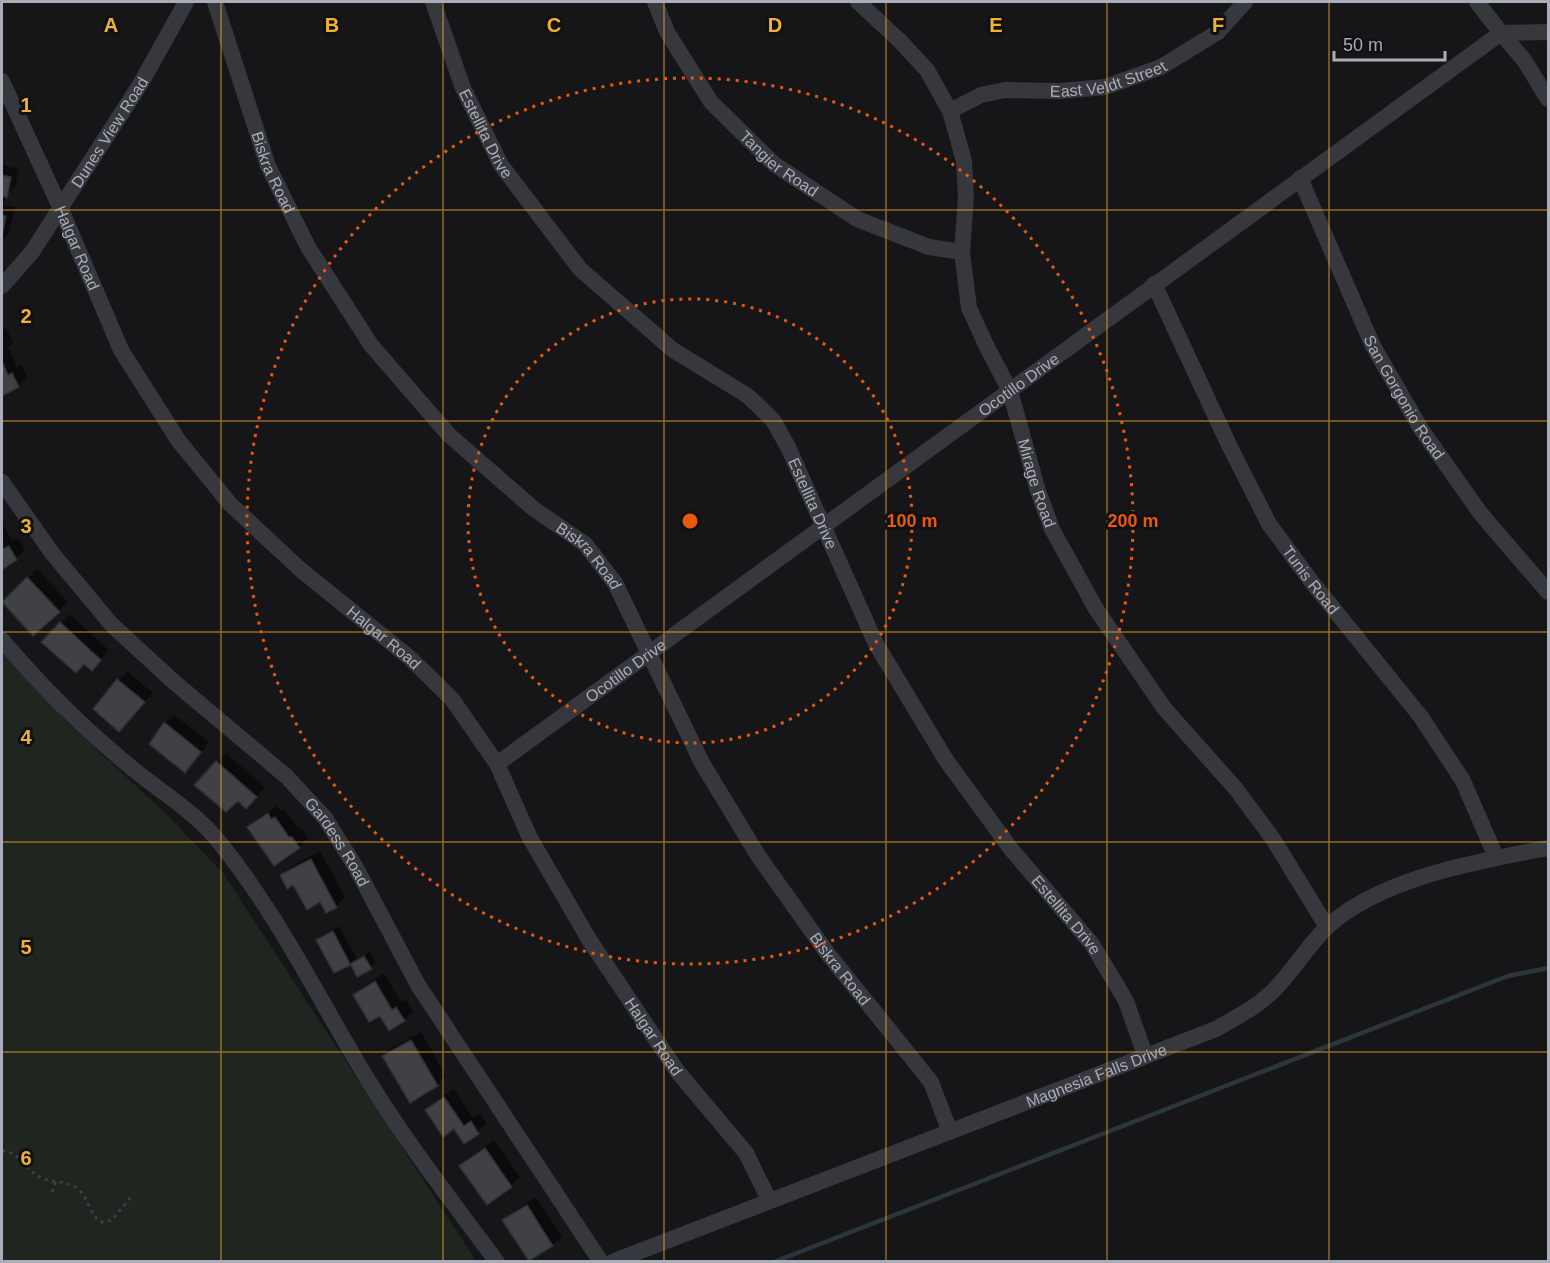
<svg xmlns="http://www.w3.org/2000/svg" width="1550" height="1263" font-family="Helvetica,sans-serif">
  <style>
    .green { fill: #1e261f }
    .shadow { fill: #0007 }
    .lines { fill: none; stroke-linecap: round; stroke-linejoin: round }
    .stream { stroke: #2c353c; stroke-width: 4.5 }
    .building { fill: #404145; stroke: #303034; stroke-width: 1.5 }
    .path { stroke: #3d3f44; stroke-width: 3; stroke-dasharray: 3 4.5; stroke-linecap: butt }
    .minor { stroke: #37383d; stroke-width: 16 }
    .grid { fill: none; stroke: #f2b134; stroke-width: 1.5; stroke-opacity: 0.55 }
    .ring { fill: none; stroke: #e8590c; stroke-width: 3; stroke-dasharray: 3 6 }
    .labels { text-anchor: middle; dominant-baseline: central; stroke-width: 6; stroke-linejoin: round; paint-order: stroke }
    .street-label { font-size: 16px; fill: #a8adb8; stroke: #111113 }
    .grid-label { font-size: 20px; text-anchor: middle; font-weight: bold; fill: #f2b134; stroke: #111113; stroke-width: 6; stroke-linejoin: round; paint-order: stroke }
    .centre { fill: #e8590c; stroke: #111113; stroke-width: 3 }
    .ring-label { font-size: 18px; text-anchor: middle; font-weight: bold; fill: #e8590c; stroke: #111113; stroke-width: 6; stroke-linejoin: round; paint-order: stroke }
  </style>
  <rect width="100%" height="100%" fill="#161618"/>
  <!-- green -->
  <path class="green" d="M 2,650 L 65,720 L 165,813 L 223,873 L 476,1261 L 2,1261 Z"/>
  <!-- shadow -->
  <path class="shadow" d="M 2,165 L 19,169 L 15,187 L 5,196 L 3,205 L 15,207 L 9,233 L 2,240 Z
    M 6,328 L 13,342 L 8,347 L 17,367 L 21,365 L 27,377 L 18,386 L 2,394 L 2,330 Z
    M 2,523 L 13,541 L 18,538 L 25,550 L 16,559 L 3,567 L 2,564 Z
    M 37,569 L 68,602 L 33,634 L 12,592 Z
    M 70,614 L 109,650 L 92,669 L 61,623 Z
    M 127,671 L 153,693 L 128,721 L 95,709 Z
    M 174,715 L 209,742 L 194,762 L 165,723 Z
    M 226,753 L 265,787 L 246,806 L 238,799 L 197,785 Z
    M 277,806 L 281,811 L 284,809 L 299,829 L 302,829 L 308,838 L 299,847 L 274,864 L 249,827 L 258,818 Z
    M 320,851 L 345,897 L 336,906 L 282,876 L 291,867 Z
    M 339,926 L 357,959 L 370,952 L 376,962 L 371,968 L 358,975 L 351,963 L 335,971 L 318,940 L 324,935 Z
    M 384,973 L 401,1002 L 406,999 L 413,1011 L 404,1020 L 380,1014 L 355,995 L 364,986 Z
    M 421,1032 L 446,1076 L 437,1085 L 384,1056 L 393,1047 Z
    M 454,1089 L 473,1118 L 480,1113 L 487,1124 L 464,1142 L 455,1127 L 427,1110 L 436,1101 Z
    M 494,1140 L 520,1177 L 511,1186 L 461,1166 L 470,1157 Z
    M 536,1197 L 562,1236 L 553,1245 L 530,1259 L 504,1221 L 513,1212 Z"/>
  <g class="lines">
    <!-- stream -->
    <path class="stream" d="M 774,1262 L 1508,976 L 1548,968"/>
  </g>
  <!-- building -->
  <path class="building" d="M 2,175 L 11,177 L 7,198 L 2,196 Z
    M 2,215 L 6,216 L 2,237 Z
    M 2,361 L 8,375 L 12,373 L 19,387 L 2,396 Z
    M 2,546 L 3,549 L 9,546 L 17,560 L 3,569 Z
    M 27,577 L 60,612 L 33,636 L 2,602 Z
    M 60,622 L 101,660 L 92,671 L 84,664 L 76,673 L 41,642 Z
    M 117,679 L 145,702 L 119,732 L 93,709 Z
    M 164,722 L 201,752 L 185,773 L 149,744 Z
    M 216,761 L 257,797 L 246,809 L 238,801 L 226,812 L 194,785 Z
    M 268,813 L 271,819 L 275,817 L 289,837 L 292,837 L 300,848 L 274,866 L 247,827 Z
    M 311,859 L 337,908 L 326,913 L 320,902 L 307,910 L 293,885 L 287,889 L 280,875 Z
    M 333,931 L 350,964 L 364,956 L 372,969 L 357,977 L 351,965 L 334,973 L 316,940 Z
    M 375,981 L 392,1010 L 396,1007 L 405,1021 L 389,1031 L 380,1016 L 369,1022 L 353,995 Z
    M 411,1040 L 438,1086 L 410,1103 L 382,1056 Z
    M 444,1097 L 464,1126 L 471,1121 L 479,1134 L 464,1144 L 454,1129 L 443,1137 L 425,1110 Z
    M 485,1148 L 512,1187 L 487,1205 L 459,1166 Z
    M 527,1205 L 553,1246 L 529,1261 L 502,1220 Z"/>
  <g class="lines">
    <!-- path -->
    <path class="path" d="M 2,1151 C 19,1151 25,1170 40,1177 C 52,1184 69,1179 80,1191 C 89,1200 89,1214 101,1222 L 112,1220 L 131,1197
      M 52,1192 L 56,1181"/>
    <!-- minor -->
    <g class="minor">
      <path id="s1" d="M 215,2 L 268,166 L 308,247 L 371,345 L 449,435 L 534,509 L 585,544 L 615,583 L 702,763 L 759,857 L 828,954 L 931,1082 L 950,1132"/>
      <path id="s2" d="M 433,2 L 463,88 L 501,165 L 580,269 L 673,350 L 748,396 L 773,420 L 788,447 L 876,644 L 946,760 L 1011,849 L 1092,944 L 1126,1001 L 1145,1055"/>
      <path id="s3" d="M 655,2 L 667,32 L 711,102 L 774,164 L 857,219 L 929,247 L 962,252"/>
      <path id="s4" d="M 858,2 L 900,41 L 927,70 L 950,111 L 964,161 L 966,197 L 962,252 L 969,308 L 987,347 L 1010,391 L 1038,491 L 1052,529 L 1096,609 L 1164,708 L 1236,789 L 1273,839 L 1327,927"/>
      <path d="M 1477,2 L 1501,33 L 1524,60 L 1548,99"/>
      <path id="s5" d="M 2,81 L 60,207 L 121,350 L 178,440 L 230,504 L 301,570 L 410,658 L 452,699 L 497,764 L 530,838 L 590,941 L 677,1071 L 746,1153 L 769,1200"/>
      <path id="s6" d="M 950,111 L 981,95 L 1005,90 L 1060,91 L 1105,87 L 1161,67 L 1218,32 L 1245,2"/>
      <path id="s7" d="M 1300,178 L 1373,346 L 1421,429 L 1481,514 L 1548,592"/>
      <path id="s8" d="M 1154,284 L 1229,445 L 1269,524 L 1311,581 L 1421,717 L 1463,781 L 1496,857"/>
      <path id="s9" d="M 2,286 L 32,252 L 141,83 L 186,2"/>
      <path id="s10" d="M 2,482 L 52,553 L 112,625 L 174,682 L 286,776 L 325,818 L 355,866 L 418,985 L 601,1262"/>
      <path d="M 2,640 C 40,685 82,727 127,764 C 157,790 195,811 220,843 C 280,917 321,1004 371,1085 C 409,1146 454,1204 497,1262"/>
      <path id="s11" d="M 497,764 L 1501,33 L 1548,32"/>
      <path id="s12" d="M 612,1262 L 1216,1029 C 1237,1017 1259,1006 1276,988 C 1294,969 1308,946 1326,928 C 1379,878 1479,861 1548,848"/>
    </g>
  </g>
  <!-- grid -->
  <path class="grid" d="M 221,2 L 221,1262M 443,2 L 443,1262M 664,2 L 664,1262M 886,2 L 886,1262M 1107,2 L 1107,1262M 1329,2 L 1329,1262M 2,210 L 1548,210M 2,421 L 1548,421M 2,632 L 1548,632M 2,842 L 1548,842M 2,1052 L 1548,1052"/>
  <!-- distance rings -->
  <g class="ring">
    <circle cx="690" cy="521" r="222"/>
    <circle cx="690" cy="521" r="443"/>
  </g>
  <g class="labels">
    <!-- street labels -->
    <g class="street-label">
      <text stroke="none"><textPath href="#s6" startOffset="164">East Veldt Street</textPath></text>
      <text stroke="none"><textPath href="#s9" startOffset="188">Dunes View Road</textPath></text>
      <text stroke="none"><textPath href="#s2" startOffset="142">Estellita Drive</textPath></text>
      <text stroke="none"><textPath href="#s3" startOffset="207">Tangier Road</textPath></text>
      <text stroke="none"><textPath href="#s1" startOffset="180">Biskra Road</textPath></text>
      <text stroke="none"><textPath href="#s5" startOffset="183">Halgar Road</textPath></text>
      <text stroke="none"><textPath href="#s11" startOffset="645">Ocotillo Drive</textPath></text>
      <text stroke="none"><textPath href="#s7" startOffset="243">San Gorgonio Road</textPath></text>
      <text stroke="none"><textPath href="#s4" startOffset="532">Mirage Road</textPath></text>
      <text stroke="none"><textPath href="#s2" startOffset="646">Estellita Drive</textPath></text>
      <text stroke="none"><textPath href="#s1" startOffset="684">Biskra Road</textPath></text>
      <text stroke="none"><textPath href="#s8" startOffset="336">Tunis Road</textPath></text>
      <text stroke="none"><textPath href="#s5" startOffset="687">Halgar Road</textPath></text>
      <text stroke="none"><textPath href="#s11" startOffset="159">Ocotillo Drive</textPath></text>
      <text stroke="none"><textPath href="#s10" startOffset="495">Gardess Road</textPath></text>
      <text stroke="none"><textPath href="#s2" startOffset="1132">Estellita Drive</textPath></text>
      <text stroke="none"><textPath href="#s1" startOffset="1170">Biskra Road</textPath></text>
      <text stroke="none"><textPath href="#s5" startOffset="1173">Halgar Road</textPath></text>
      <text stroke="none"><textPath href="#s12" startOffset="519">Magnesia Falls Drive</textPath></text>
    </g>
  </g>
  <g class="grid-label">
    <text x="111" y="32">A</text>
    <text x="332" y="32">B</text>
    <text x="554" y="32">C</text>
    <text x="775" y="32">D</text>
    <text x="996" y="32">E</text>
    <text x="1218" y="32">F</text>
    <text x="26" y="112">1</text>
    <text x="26" y="323">2</text>
    <text x="26" y="533">3</text>
    <text x="26" y="744">4</text>
    <text x="26" y="954">5</text>
    <text x="26" y="1165">6</text>
  </g>
  <circle cx="690" cy="521" r="9" class="centre"/>
  <g class="ring-label">
    <text x="912" y="527">100 m</text>
    <text x="1133" y="527">200 m</text>
  </g>
  <!-- border -->
  <rect width="1550" height="1263" fill="none" stroke="#a8adb8" stroke-width="6"/>
  <!-- scale -->
  <path d="M1334 51v9h111v-9" fill="none" stroke="#a8adb8" stroke-width="3"/>
  <text x="1343" y="51" font-size="18" fill="#a8adb8" stroke="#111113" stroke-width="4.5" paint-order="stroke">50 m</text>
</svg>
